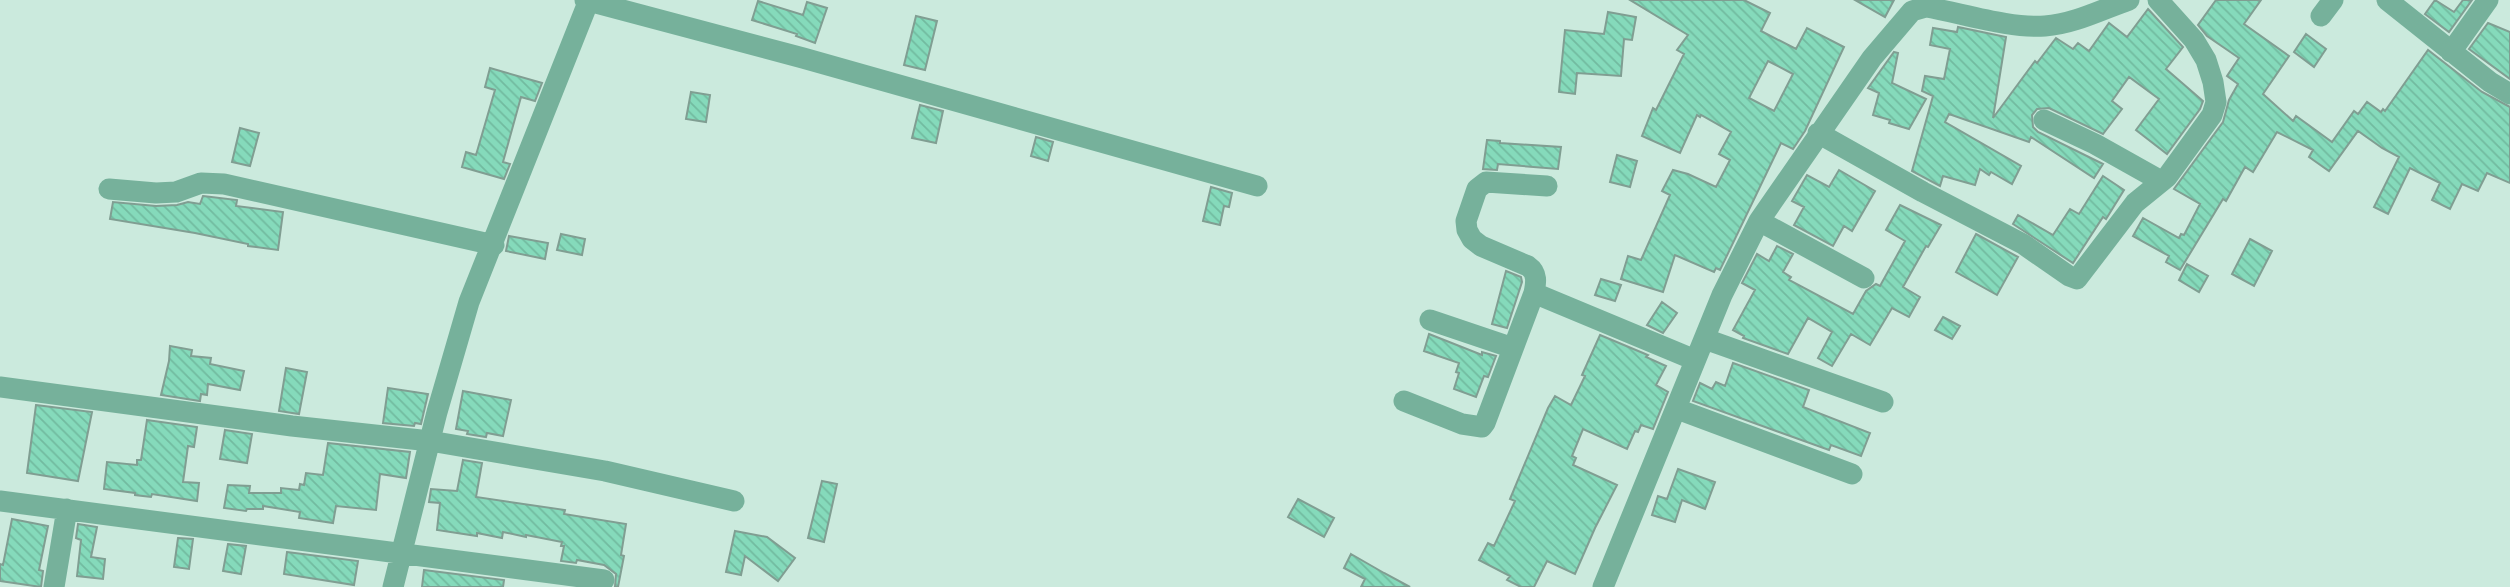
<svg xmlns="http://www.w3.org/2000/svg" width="2510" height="587" font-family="Cabin,sans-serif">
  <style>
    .building { fill: url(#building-back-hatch); stroke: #809e92; stroke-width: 2; fill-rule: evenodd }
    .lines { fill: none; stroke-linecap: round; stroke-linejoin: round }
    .minor { stroke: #76b19b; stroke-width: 21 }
  </style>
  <defs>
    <pattern id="building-back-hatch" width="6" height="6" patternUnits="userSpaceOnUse" patternTransform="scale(1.75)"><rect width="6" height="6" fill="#85dabb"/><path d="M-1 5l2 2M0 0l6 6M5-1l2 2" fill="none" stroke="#72bba0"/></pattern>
  </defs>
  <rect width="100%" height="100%" fill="#cbeadd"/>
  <!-- building -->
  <path class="building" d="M 1630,0 L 1744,0 L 1770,13 L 1761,31 L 1796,49 L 1807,28 L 1844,47 L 1805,131 L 1793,149 L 1781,143 L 1720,270 L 1716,268 L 1714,272 L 1675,255 L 1663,292 L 1621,279 L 1628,256 L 1641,260 L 1670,195 L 1662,191 L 1673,170 L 1688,174 L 1716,187 L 1730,160 L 1719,154 L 1731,132 L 1701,115 L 1700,117 L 1697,115 L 1680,153 L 1642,136 L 1653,108 L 1656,110 L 1684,54 L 1677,50 L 1688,35 ZM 1768,61 L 1793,74 L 1774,111 L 1749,98 Z
    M 1855,0 L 1894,0 L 1885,17 Z
    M 2216,0 L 2261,0 L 2244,24 L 2289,56 L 2263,94 L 2293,121 L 2296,116 L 2332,142 L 2354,111 L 2358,114 L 2367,102 L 2381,112 L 2383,109 L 2385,111 L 2428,50 L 2482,92 L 2510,107 L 2510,183 L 2487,173 L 2478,191 L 2462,184 L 2450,209 L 2432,200 L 2440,183 L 2410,168 L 2388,214 L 2374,207 L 2399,157 L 2382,148 L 2358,131 L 2329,171 L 2309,157 L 2313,150 L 2277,132 L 2253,172 L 2245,167 L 2226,201 L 2223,199 L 2180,270 L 2166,262 L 2169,256 L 2133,236 L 2143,218 L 2179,238 L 2181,234 L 2184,235 L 2200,204 L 2174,189 L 2223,122 L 2229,100 L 2238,84 L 2227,76 L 2239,58 L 2207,36 L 2198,25 Z
    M 2435,0 L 2454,12 L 2463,0 L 2472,0 L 2449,32 L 2425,14 Z
    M 758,1 L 803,15 L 807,2 L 827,8 L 815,43 L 796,36 L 797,34 L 752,20 Z
    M 2148,9 L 2183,47 L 2166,69 L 2203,101 L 2200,109 L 2167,154 L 2136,130 L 2159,99 L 2129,77 L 2112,101 L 2122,109 L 2103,134 L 2049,108 L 2037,109 L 2032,115 L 2033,127 L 2038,132 L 2103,164 L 2094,178 L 2031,137 L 2029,142 L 1949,114 L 1945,122 L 2021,166 L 2012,184 L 1991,172 L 1989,175 L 1980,169 L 1975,185 L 1943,176 L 1940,186 L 1912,171 L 1933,96 L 1922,91 L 1925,76 L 1944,79 L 1950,49 L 1930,45 L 1933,28 L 1957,32 L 1958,27 L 2006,37 L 1993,118 L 2035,61 L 2037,63 L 2056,38 L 2073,49 L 2078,43 L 2089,51 L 2109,23 L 2127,37 Z
    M 1608,12 L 1636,17 L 1632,40 L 1624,39 L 1621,76 L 1577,73 L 1575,94 L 1559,92 L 1565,30 L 1604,34 Z
    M 916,16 L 937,21 L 925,70 L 904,65 Z
    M 2488,23 L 2510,32 L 2510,79 L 2469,49 Z
    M 2306,34 L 2326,49 L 2314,67 L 2294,52 Z
    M 1894,52 L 1898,53 L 1892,83 L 1926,99 L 1909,129 L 1889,123 L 1890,120 L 1873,115 L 1879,93 L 1868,88 Z
    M 490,68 L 542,83 L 535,101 L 521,97 L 503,162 L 510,164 L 504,179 L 462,167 L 466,152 L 476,155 L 495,90 L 485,87 Z
    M 691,92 L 710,95 L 706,122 L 686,119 Z
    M 920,105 L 943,111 L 936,143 L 912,138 Z
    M 240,128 L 259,133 L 250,166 L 232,162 Z
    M 1036,137 L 1053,142 L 1048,161 L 1031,156 Z
    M 1487,140 L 1500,141 L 1500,143 L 1561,147 L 1558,169 L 1498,164 L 1497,170 L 1483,169 Z
    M 1617,155 L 1637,161 L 1630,187 L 1610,182 Z
    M 1839,170 L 1875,191 L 1852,231 L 1844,226 L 1833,246 L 1794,225 L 1804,207 L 1792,201 L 1807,175 L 1829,187 Z
    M 2103,176 L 2124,190 L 2106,219 L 2103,217 L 2073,263 L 2013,224 L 2018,215 L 2053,235 L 2070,209 L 2079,214 Z
    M 1211,187 L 1232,193 L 1229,207 L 1224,206 L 1220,225 L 1203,221 Z
    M 203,196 L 237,200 L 236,206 L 283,212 L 278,250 L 248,246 L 248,244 L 195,233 L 110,219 L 113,202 L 156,206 L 177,205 L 188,202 L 200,204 Z
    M 1900,205 L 1941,225 L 1928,247 L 1926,246 L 1903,287 L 1920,297 L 1909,317 L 1892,308 L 1870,345 L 1851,334 L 1832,366 L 1818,358 L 1832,332 L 1808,318 L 1788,354 L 1743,338 L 1744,336 L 1733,330 L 1755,290 L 1742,283 L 1757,254 L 1769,261 L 1777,246 L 1793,254 L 1783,272 L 1791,277 L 1789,280 L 1853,314 L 1866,291 L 1876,284 L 1880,286 L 1905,241 L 1886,230 Z
    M 561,234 L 585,239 L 582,255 L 557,250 Z
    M 1976,234 L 2018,257 L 1997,295 L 1956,272 Z
    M 509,236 L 548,243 L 545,259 L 506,251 Z
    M 2250,239 L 2272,251 L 2254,286 L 2232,274 Z
    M 2187,264 L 2208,276 L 2199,292 L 2179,280 Z
    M 1506,271 L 1521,277 L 1522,282 L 1507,328 L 1492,324 Z
    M 1601,279 L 1621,285 L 1615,301 L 1595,295 Z
    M 1662,302 L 1677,313 L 1663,333 L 1647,325 Z
    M 1943,317 L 1960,326 L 1952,339 L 1935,330 Z
    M 1429,334 L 1482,355 L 1482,352 L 1496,356 L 1488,377 L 1484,376 L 1476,397 L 1454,389 L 1459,373 L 1456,372 L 1459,363 L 1424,351 Z
    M 1600,335 L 1643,353 L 1648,355 L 1646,357 L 1666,366 L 1656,385 L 1668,392 L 1653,429 L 1641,425 L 1638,432 L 1635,431 L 1627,449 L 1583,429 L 1572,456 L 1576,458 L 1573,465 L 1617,485 L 1595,528 L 1575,574 L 1547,561 L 1534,587 L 1521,587 L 1507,580 L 1510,576 L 1479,560 L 1488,543 L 1494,546 L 1515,501 L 1510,499 L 1548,408 L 1555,396 L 1571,405 L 1585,376 L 1582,375 Z
    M 170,346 L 192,350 L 191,356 L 211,358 L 210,364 L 244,371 L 240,390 L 208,384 L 207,395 L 201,394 L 200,401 L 161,395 L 169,361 Z
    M 1733,363 L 1809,390 L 1803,407 L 1870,433 L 1861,456 L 1831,445 L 1829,450 L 1693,401 L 1700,383 L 1712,389 L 1716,382 L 1725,386 Z
    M 286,368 L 307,372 L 299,414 L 279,411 Z
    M 388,388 L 428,394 L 421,424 L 415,423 L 414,426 L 383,423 Z
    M 463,391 L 511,400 L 503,436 L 487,433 L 486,437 L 467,434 L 468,431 L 456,429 Z
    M 36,405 L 92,412 L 78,481 L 27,473 Z
    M 147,420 L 197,427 L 194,447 L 188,446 L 183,482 L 199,483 L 197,501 L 152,494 L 151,497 L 135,495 L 135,493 L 104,489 L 107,462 L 137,465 L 137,460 L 141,460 Z
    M 225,430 L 252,434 L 247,463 L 220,459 Z
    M 328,443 L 410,452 L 406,478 L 380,474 L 376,510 L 336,506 L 333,523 L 299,518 L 300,512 L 263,506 L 263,509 L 247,509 L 246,511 L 224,508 L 228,485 L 250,486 L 249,493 L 281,493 L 281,488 L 299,490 L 300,484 L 304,485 L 306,473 L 323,475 Z
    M 463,460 L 482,463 L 476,497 L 565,510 L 564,514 L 626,524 L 621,555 L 624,556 L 618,587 L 615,587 L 616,574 L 604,565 L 577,560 L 576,563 L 561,561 L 564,546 L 561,546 L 562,542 L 526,535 L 526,537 L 503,532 L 502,538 L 477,533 L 477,536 L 437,530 L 440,503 L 429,502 L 431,489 L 457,491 Z
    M 1678,469 L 1715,482 L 1705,509 L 1682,500 L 1675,522 L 1652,515 L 1658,496 L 1667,499 Z
    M 822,481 L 837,484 L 824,542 L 808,538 Z
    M 1298,499 L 1334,518 L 1324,537 L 1288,517 Z
    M 12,519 L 48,526 L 39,570 L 43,571 L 41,587 L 0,581 L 0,564 L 3,565 Z
    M 78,524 L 97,527 L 91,557 L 105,559 L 103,579 L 77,576 L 81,540 L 76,538 Z
    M 735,531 L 767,537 L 795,558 L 778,581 L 745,556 L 741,575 L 726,572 Z
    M 178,538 L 193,539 L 189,569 L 174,567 Z
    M 228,544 L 246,546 L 241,574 L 223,571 Z
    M 287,552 L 358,561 L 354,585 L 284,574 Z
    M 1351,554 L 1384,573 L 1410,587 L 1361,587 L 1365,579 L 1344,568 Z
    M 424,570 L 504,580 L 503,587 L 422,587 Z"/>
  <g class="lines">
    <!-- minor -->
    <path class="minor" d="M 585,0 L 803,58 L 1257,186
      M 2387,0 L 2490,82 L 2510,94
      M 2321,16 L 2333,0
      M 2451,52 L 2488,0
      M 2044,120 L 2095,144 L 2161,181
      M 1818,133 L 1923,192 L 2023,244 L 2069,276 L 2077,279 L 2135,203 L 2167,177 L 2212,115 L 2216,102 L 2213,82 L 2206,60 L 2194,40 L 2158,0
      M 109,189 L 156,193 L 176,192 L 201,183 L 224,184 L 494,245
      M 1759,221 L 1864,278
      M 1534,293 L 1695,360
      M 1430,320 L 1513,348
      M 1705,339 L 1883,402
      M 0,387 L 292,426 L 430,441 L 605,471 L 734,501
      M 1404,401 L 1462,424 L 1482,427 L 1485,423 L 1534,293 C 1536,283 1538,273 1528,266 L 1481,246 L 1472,239 L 1467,230 L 1466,221 L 1477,189 L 1486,182 L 1547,186
      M 1677,409 L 1852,474
      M 0,501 L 604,580
      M 54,587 L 67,509
      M 393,587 L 437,412 L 469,302 L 589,0
      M 1603,587 L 1722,295 L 1759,221 L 1872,58 L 1912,11 L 1926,7 C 1961,13 2011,29 2045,26 C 2074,24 2103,9 2129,0"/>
  </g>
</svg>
